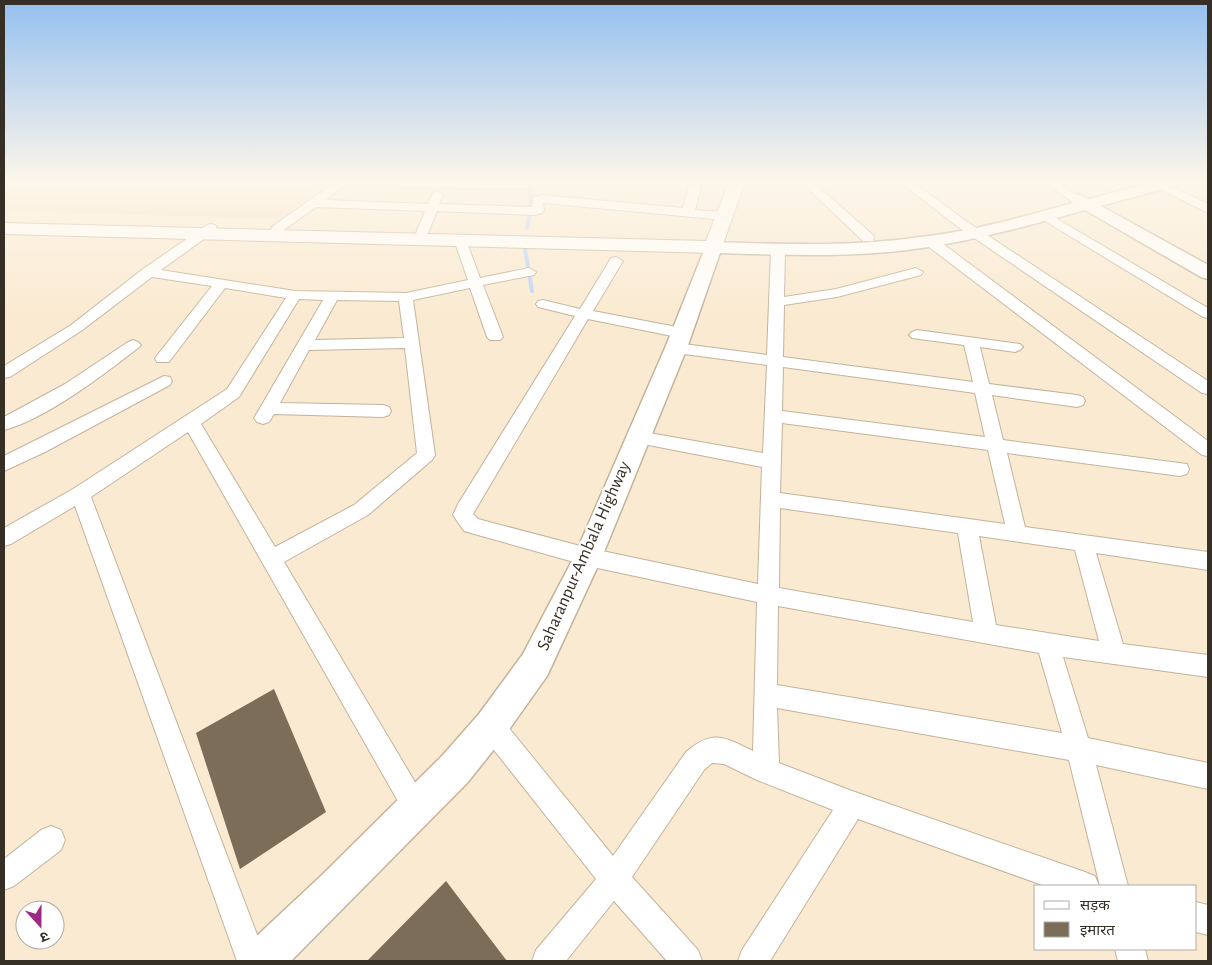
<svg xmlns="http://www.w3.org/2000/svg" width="1212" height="965" font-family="'Alegreya Sans','Noto Sans Devanagari',sans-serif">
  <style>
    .built { fill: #f5e0c1 }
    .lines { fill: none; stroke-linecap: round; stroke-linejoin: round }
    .stream { stroke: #bad3fd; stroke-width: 4 }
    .building { fill: #7c6d58 }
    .street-casing { stroke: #c2b39b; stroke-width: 2 }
    .secondary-casing { stroke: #c2b39b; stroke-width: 3 }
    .primary-casing { stroke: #c2b39b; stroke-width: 2 }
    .street { fill: #fff; fill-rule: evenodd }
    .secondary { fill: #fff; fill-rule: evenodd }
    .primary { fill: #fff; fill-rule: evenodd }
    .labels { text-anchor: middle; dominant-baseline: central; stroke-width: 5; stroke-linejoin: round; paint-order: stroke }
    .street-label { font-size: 18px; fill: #352f26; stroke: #fff }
  </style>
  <rect width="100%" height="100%" fill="#faead1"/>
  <!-- built -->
  <path class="built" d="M 4,182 L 328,182 L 280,219 L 4,211 Z"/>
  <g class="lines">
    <!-- stream -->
    <path class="stream" d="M 527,228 L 531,207 L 530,182
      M 525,249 L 532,291"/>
  </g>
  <!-- building -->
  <path class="building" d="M 274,689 L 326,812 L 240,869 L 196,733 Z
    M 446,881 L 507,961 L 367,961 Z"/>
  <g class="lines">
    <defs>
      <path id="street" d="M 335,182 L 348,182 L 326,200 L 428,204 L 433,193 L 437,191 L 443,195 L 439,204 L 532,207 L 533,197 L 542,195 L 683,208 L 690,182 L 702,182 L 695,210 L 725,212 L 731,216 L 725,220 L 543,203 L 544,210 L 542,213 L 534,215 L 437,211 L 428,233 L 422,237 L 416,233 L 425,211 L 316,207 L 281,232 L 273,232 L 271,229 L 273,226 Z
        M 394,182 L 525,183 L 531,186 L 525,189 L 399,187 L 395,186 Z
        M 801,182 L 813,182 L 873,235 L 874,238 L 873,241 L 863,241 Z
        M 900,182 L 913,182 L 966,221 L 1208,381 L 1208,394 L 1202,393 L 958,227 Z
        M 1044,182 L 1057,182 L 1080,198 L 1074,202 L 1070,200 Z
        M 1157,182 L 1164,183 L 1208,204 L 1208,213 L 1156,187 L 1154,185 Z
        M 1044,211 L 1208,308 L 1208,318 L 1203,317 L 1040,218 L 1038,215 L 1040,212 Z
        M 211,224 L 215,225 L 217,228 L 215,231 L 161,270 L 295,291 L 406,293 L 468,280 L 454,240 L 460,236 L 466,240 L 480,278 L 529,268 L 536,272 L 534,275 L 483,285 L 503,337 L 500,340 L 490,340 L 487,337 L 470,288 L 413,300 L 435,455 L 432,460 L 368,515 L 284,562 L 425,799 L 429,808 L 425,817 L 416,821 L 407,817 L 188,432 L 91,497 L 267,961 L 237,961 L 75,506 L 11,544 L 4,546 L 4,528 L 73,489 L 227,389 L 286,298 L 225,288 L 169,362 L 157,362 L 155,358 L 212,286 L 152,277 L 81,331 L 10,377 L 4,378 L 4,366 L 71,325 L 143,269 L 207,225 ZM 299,299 L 323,300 L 260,408 L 254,418 L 257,422 L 263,424 L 269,422 L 274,414 L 383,417 L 389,415 L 391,411 L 389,407 L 383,405 L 280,403 L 309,350 L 405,348 L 417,453 L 354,505 L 275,547 L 201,424 L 239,397 ZM 337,300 L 399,301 L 404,338 L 315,340 Z
        M 930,237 L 935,238 L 1208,441 L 1208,456 L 1202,455 L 925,244 L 924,241 Z
        M 778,246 L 785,250 L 784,297 L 836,289 L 916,268 L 923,272 L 921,275 L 837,297 L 784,305 L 783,357 L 973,382 L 964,345 L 912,338 L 909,335 L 912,332 L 917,330 L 1020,344 L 1023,347 L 1020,350 L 1015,352 L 980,347 L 989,384 L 1077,395 L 1083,397 L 1085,401 L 1083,405 L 1077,407 L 992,395 L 1003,440 L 1187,464 L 1189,469 L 1187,474 L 1180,476 L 1007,453 L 1025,527 L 1208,552 L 1208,570 L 1096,553 L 1123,644 L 1208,655 L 1208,677 L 1063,657 L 1088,738 L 1208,763 L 1208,789 L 1096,765 L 1128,886 L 1100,886 L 1069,760 L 777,708 L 779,763 L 852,791 L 1085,872 L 1095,876 L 1099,886 L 1045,886 L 858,819 L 770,961 L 738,961 L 742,950 L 833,810 L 757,780 L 724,764 L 712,763 L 704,770 L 632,877 L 698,950 L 702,961 L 667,961 L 614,901 L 566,961 L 532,961 L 536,950 L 596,879 L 482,735 L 479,726 L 482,717 L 491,714 L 500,717 L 613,856 L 686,752 C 713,729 724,737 753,751 L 757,602 L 588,566 L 471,533 L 464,531 L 453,515 L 458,504 L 575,316 L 538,307 L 536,304 L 538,301 L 543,300 L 580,309 L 611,258 L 616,257 L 623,261 L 593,311 L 682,328 L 687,330 L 690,333 L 687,336 L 682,338 L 588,319 L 473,514 L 478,519 L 588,548 L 758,584 L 762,467 L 638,443 L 632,441 L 629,437 L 632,433 L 638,431 L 763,453 L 767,365 L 676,353 L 671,351 L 668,348 L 671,345 L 676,343 L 767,355 L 771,250 ZM 783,367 L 975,393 L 985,437 L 782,411 ZM 782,423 L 988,450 L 1005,524 L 780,493 ZM 780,508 L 958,533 L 973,622 L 779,588 ZM 979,536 L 1075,550 L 1099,641 L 996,625 ZM 778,606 L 1039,653 L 1062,733 L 777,685 Z
        M 133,340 L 138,342 L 141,345 L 138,348 C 103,375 46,419 4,430 L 4,417 L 65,384 L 128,342 Z
        M 164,376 L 170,377 L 172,381 L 170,385 L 45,452 L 4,471 L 4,456 Z
        M 51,826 L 61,830 L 65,840 L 61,850 L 14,886 L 4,890 L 4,859 L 41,830 Z
        M 1196,902 L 1208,905 L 1208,935 L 1196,932 Z
        M 1115,949 L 1145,949 L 1148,961 L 1118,961 Z"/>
      <path id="secondary" d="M 1152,182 L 1180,182 L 1178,185 L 1101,206 L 1208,265 L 1208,279 L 1201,277 L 1085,210 C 1031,225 977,240 922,248 C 855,258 787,255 720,253 L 687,348 L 602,557 L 547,676 L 503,738 L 468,782 L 291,961 L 240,961 L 246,946 L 323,874 L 442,756 L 479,714 L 523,654 L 574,557 L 665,348 L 707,243 L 713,242 C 782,244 852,247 921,237 C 972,231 1023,217 1073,203 L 1069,199 L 1071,196 L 1077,194 L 1089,199 Z"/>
      <path id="primary" d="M 729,182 L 745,182 L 722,247 L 720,251 L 713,253 L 4,234 L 4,223 L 706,241 Z"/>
    </defs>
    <!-- street casing -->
    <use href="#street" class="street-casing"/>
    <!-- secondary casing -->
    <use href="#secondary" class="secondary-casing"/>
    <!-- primary casing -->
    <use href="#primary" class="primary-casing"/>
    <!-- street -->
    <use href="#street" class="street"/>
    <!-- secondary -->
    <use href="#secondary" class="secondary"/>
    <!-- primary -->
    <use href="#primary" class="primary"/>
  </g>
  <!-- sky -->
  <linearGradient id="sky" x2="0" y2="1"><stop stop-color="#95c0f0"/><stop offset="0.57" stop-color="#fdf6ea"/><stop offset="1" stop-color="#fdf6ea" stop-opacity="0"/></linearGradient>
  <rect width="1212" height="317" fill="url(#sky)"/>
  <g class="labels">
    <!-- street labels -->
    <g class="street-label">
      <text transform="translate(584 556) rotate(-66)">Saharanpur-Ambala Highway</text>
    </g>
  </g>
  <!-- border -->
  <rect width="1212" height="965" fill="none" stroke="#352f26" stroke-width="10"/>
  <!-- legend -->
  <rect x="1034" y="885" width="162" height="65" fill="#ffffff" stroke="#aeaca8"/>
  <rect x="1044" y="901" width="25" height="8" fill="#ffffff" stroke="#aeaca8"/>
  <text x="1080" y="910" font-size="15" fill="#352f26">सड़क</text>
  <rect x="1044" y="922" width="25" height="15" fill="#7c6d58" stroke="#aeaca8"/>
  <text x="1080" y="935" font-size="15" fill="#352f26">इमारत</text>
  <!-- north arrow -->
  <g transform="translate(40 925) rotate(159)"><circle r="24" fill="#ffffff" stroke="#aeaca8"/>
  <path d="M0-4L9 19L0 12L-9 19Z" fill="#9b2985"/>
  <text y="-8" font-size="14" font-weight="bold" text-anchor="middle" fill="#352f26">उ</text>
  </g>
</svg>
